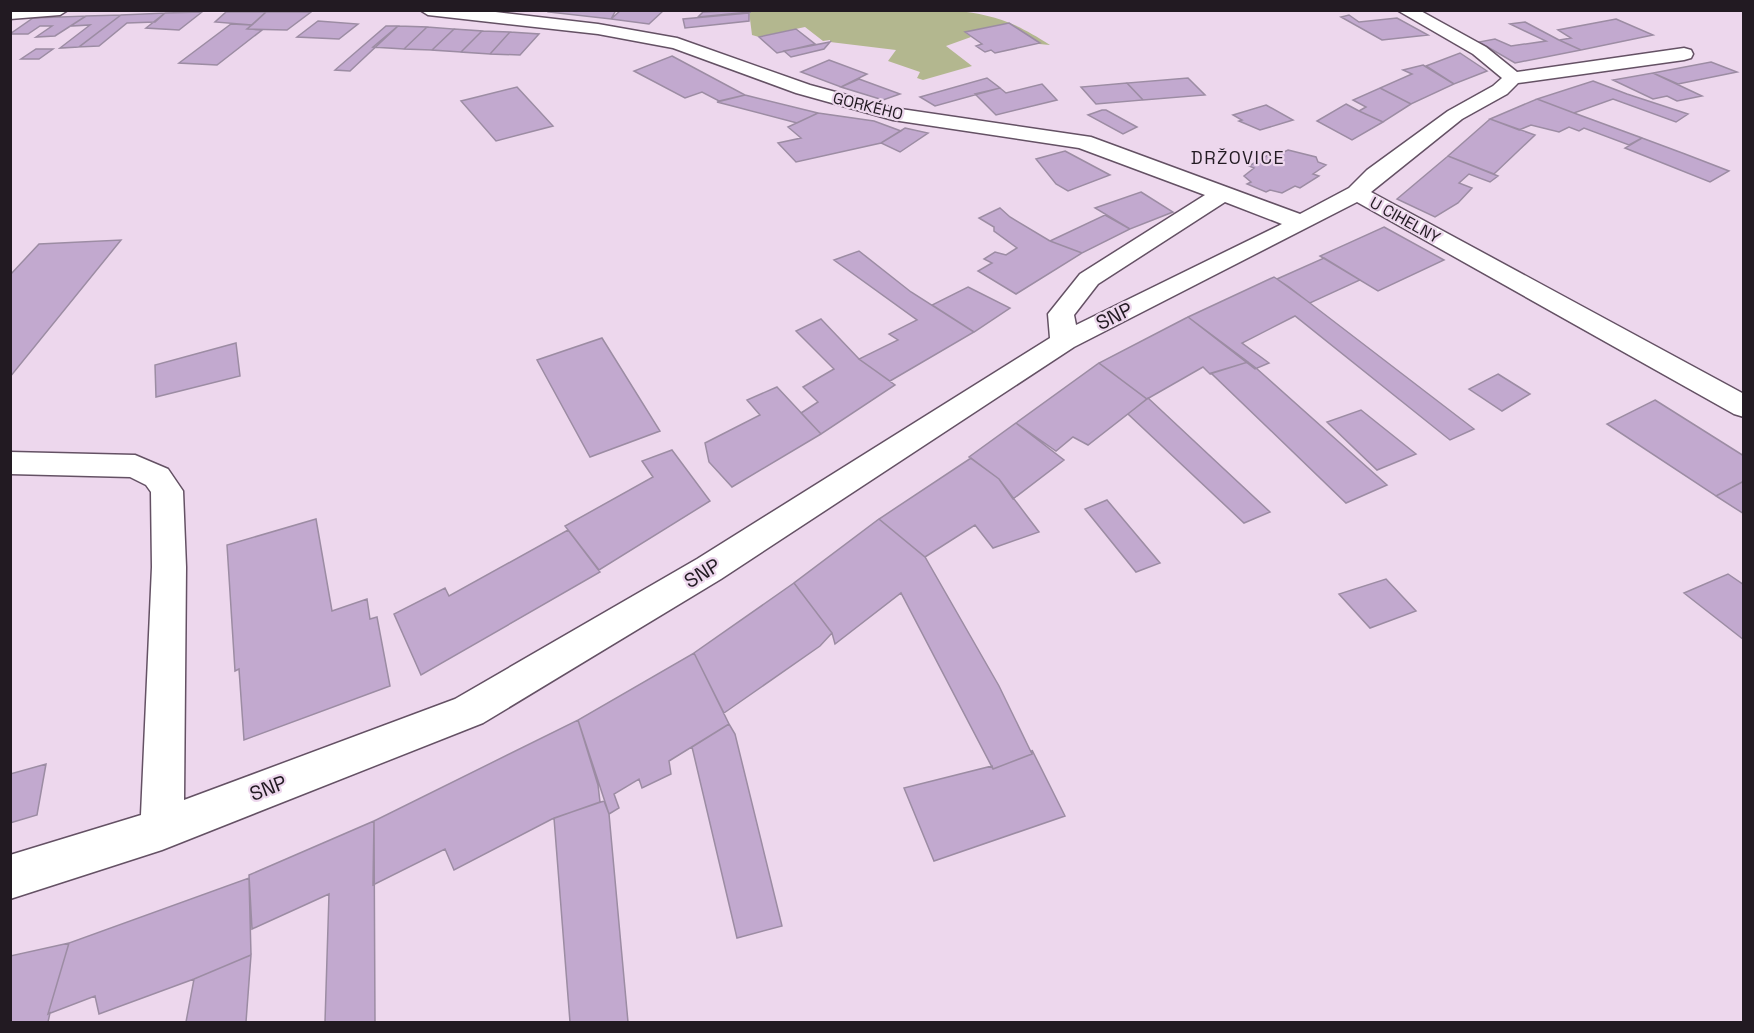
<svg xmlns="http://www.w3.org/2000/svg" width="1754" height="1033" font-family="'Space Grotesk',sans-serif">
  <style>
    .green { fill: #b3b78f }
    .building { fill: #c2a9cf; stroke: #9c8ca3; stroke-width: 1.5 }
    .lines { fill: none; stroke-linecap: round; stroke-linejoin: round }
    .minor-casing { stroke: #645164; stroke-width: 3 }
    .minor { fill: #fff; fill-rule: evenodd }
    .labels { text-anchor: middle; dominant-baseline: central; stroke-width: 4.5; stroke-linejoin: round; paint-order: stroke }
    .far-street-label { font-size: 16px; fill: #221a22; stroke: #edd7ed }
    .far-quarter-label { font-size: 18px; letter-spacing: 1.5px; fill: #221a22; stroke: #edd7ed }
    .street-label { font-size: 20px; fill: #221a22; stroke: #edd7ed }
  </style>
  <rect width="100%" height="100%" fill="#edd7ed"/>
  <!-- green -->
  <path class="green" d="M 948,10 C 993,14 1013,21 1050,45 L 1039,44 L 1008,23 L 966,33 L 971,37 L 946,46 L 972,66 L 923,80 L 917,78 L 920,72 L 888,61 L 896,50 L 830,42 L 830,40 L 823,41 L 805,27 L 759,37 L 752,35 L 749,11 Z"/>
  <!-- building -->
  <path class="building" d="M 552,10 L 616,10 L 611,19 L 549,12 Z
    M 621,10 L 661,10 L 663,11 L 649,24 L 611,19 Z
    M 749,10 L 750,12 L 698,17 L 703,12 Z
    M 202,12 L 179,30 L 146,28 L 165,13 Z
    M 226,12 L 266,12 L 252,25 L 215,22 Z
    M 266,12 L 311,12 L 287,30 L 247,29 Z
    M 165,13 L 155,22 L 127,23 L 99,46 L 79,47 L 121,15 Z
    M 749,13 L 749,21 L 685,28 L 683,19 Z
    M 121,15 L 79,47 L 60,48 L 90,25 L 71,26 L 86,16 Z
    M 1349,15 L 1359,22 L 1397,18 L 1428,35 L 1382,40 L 1341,17 Z
    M 86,16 L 55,36 L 36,37 L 52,26 L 40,26 L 28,34 L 10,34 L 33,18 Z
    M 1616,19 L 1653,35 L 1581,50 L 1559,40 L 1571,38 L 1558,30 Z
    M 318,21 L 358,24 L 339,39 L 297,37 Z
    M 1525,22 L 1559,40 L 1581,50 L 1515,63 L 1479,42 L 1495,39 L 1511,46 L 1546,41 L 1510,24 Z
    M 1009,23 L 1040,43 L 995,53 L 991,50 L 985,52 L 976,46 L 982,44 L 965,32 Z
    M 231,24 L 252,25 L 247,29 L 262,30 L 217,65 L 179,63 Z
    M 386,26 L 398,26 L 350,71 L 335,70 Z
    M 398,26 L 427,27 L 404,49 L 373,47 Z
    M 427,27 L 454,29 L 432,50 L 404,49 Z
    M 454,29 L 482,31 L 461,52 L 432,50 Z
    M 796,29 L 815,44 L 777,53 L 759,37 Z
    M 482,31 L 510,32 L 490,54 L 461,52 Z
    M 510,32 L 539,34 L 520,55 L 490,54 Z
    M 830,42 L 824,49 L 791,57 L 784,51 Z
    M 36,49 L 53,49 L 39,59 L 21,59 Z
    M 1460,53 L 1487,71 L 1454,84 L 1426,66 Z
    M 672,56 L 745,95 L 719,101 L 702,92 L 685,98 L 634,71 Z
    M 829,60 L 867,74 L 841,87 L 801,72 Z
    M 1711,62 L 1737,72 L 1678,84 L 1653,73 Z
    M 1423,65 L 1454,84 L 1411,104 L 1380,88 L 1412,74 L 1403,70 Z
    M 1653,73 L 1702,96 L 1677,101 L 1667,96 L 1653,99 L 1613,80 Z
    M 987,78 L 1000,88 L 935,106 L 920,97 Z
    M 1188,78 L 1205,95 L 1143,100 L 1127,83 Z
    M 859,79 L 900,94 L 883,100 L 841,87 Z
    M 1593,81 L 1627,94 L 1688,114 L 1676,122 L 1613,99 L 1574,113 L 1537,99 Z
    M 1127,83 L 1143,100 L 1096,104 L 1081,87 Z
    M 1042,84 L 1057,100 L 996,115 L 975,94 L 1000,88 L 1006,93 Z
    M 517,87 L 553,126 L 496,141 L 461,101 Z
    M 1380,88 L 1411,104 L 1383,122 L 1359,111 L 1366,107 L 1353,100 Z
    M 745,95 L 818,113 L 797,123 L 717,102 Z
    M 1537,99 L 1574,113 L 1642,138 L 1629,145 L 1584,128 L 1579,131 L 1569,127 L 1559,132 L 1531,125 L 1519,130 L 1490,119 Z
    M 1346,104 L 1359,111 L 1383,122 L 1352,140 L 1317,121 Z
    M 1266,105 L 1293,120 L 1260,130 L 1239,121 L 1242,120 L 1233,115 Z
    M 1102,110 L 1106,110 L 1137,127 L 1123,134 L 1088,115 Z
    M 818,113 L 874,121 L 901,131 L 881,143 L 796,162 L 778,143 L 801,138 L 788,127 Z
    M 1490,119 L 1535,135 L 1494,174 L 1448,156 Z
    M 905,128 L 928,133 L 900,152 L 881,143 Z
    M 1642,138 L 1685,154 L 1729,171 L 1710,182 L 1625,148 Z
    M 1288,150 L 1316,157 L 1318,162 L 1326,165 L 1313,174 L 1319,176 L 1300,188 L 1295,186 L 1282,193 L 1270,190 L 1266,192 L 1247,184 L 1251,182 L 1244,176 L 1254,168 L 1249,166 L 1268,155 L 1273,157 Z
    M 1065,151 L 1110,175 L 1068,191 L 1056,184 L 1036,159 Z
    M 1448,156 L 1498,176 L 1490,182 L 1469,174 L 1459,183 L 1472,188 L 1458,203 L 1435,217 L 1397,199 Z
    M 1141,192 L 1173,212 L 1130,229 L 1095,208 Z
    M 1000,208 L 1010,217 L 1050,241 L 1082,253 L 1016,294 L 978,271 L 992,263 L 984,259 L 995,252 L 1006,255 L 1017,248 L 994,231 L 994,227 L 979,218 Z
    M 1105,215 L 1130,229 L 1082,253 L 1050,241 Z
    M 1384,227 L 1444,260 L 1378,291 L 1320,256 Z
    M 121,240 L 10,377 L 10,275 L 39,244 Z
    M 859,251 L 911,292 L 974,332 L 890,381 L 859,359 L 898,340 L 889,334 L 917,320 L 834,260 Z
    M 1324,258 L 1360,280 L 1310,303 L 1277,279 Z
    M 1274,277 L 1289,287 L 1474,429 L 1450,440 L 1295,316 L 1242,343 L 1269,363 L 1255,369 L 1188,317 Z
    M 968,287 L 1010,308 L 974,332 L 932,305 Z
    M 1188,317 L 1248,362 L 1210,374 L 1203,367 L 1147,399 L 1099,363 Z
    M 821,319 L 859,359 L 895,385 L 821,434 L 801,413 L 818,402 L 803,387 L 834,369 L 796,331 Z
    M 602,338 L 660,431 L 590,457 L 537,360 Z
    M 236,343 L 240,376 L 156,397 L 155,365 Z
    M 1248,362 L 1256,368 L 1387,485 L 1346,503 L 1211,373 Z
    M 1099,363 L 1147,399 L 1088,445 L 1073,437 L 1056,451 L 1016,423 Z
    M 1498,374 L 1530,394 L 1502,411 L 1469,389 Z
    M 777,387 L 821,434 L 732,487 L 709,462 L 705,443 L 760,415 L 747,400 Z
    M 1148,398 L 1270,512 L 1244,523 L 1128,414 Z
    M 1655,400 L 1744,456 L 1744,481 L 1716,496 L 1607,424 Z
    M 1361,410 L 1416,454 L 1377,470 L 1327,422 Z
    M 1016,423 L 1064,460 L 1013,499 L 999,479 L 969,457 Z
    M 672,450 L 710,501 L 599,570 L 565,526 L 653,477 L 642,461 Z
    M 971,458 L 999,479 L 1039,532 L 993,548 L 975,525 L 925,557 L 879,519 Z
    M 1744,481 L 1744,514 L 1716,496 Z
    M 1107,500 L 1160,563 L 1136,572 L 1085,509 Z
    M 316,519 L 332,611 L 367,599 L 370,619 L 377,617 L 390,686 L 244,740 L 239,669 L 235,671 L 227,545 Z
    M 879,519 L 925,557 L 999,686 L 1032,754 L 993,769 L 901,593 L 835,644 L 832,633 L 794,583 Z
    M 568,530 L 600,572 L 421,675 L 394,614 L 445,588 L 449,596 Z
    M 1728,574 L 1744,585 L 1744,640 L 1684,593 Z
    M 1386,579 L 1416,611 L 1370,628 L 1339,594 Z
    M 794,583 L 832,633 L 820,646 L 724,713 L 694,653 Z
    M 694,653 L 729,724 L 669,761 L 671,774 L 642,788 L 639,779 L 614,794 L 619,808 L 609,814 L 578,720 Z
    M 578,720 L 598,785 L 600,802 L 552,819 L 454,870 L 445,849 L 373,885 L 374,821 Z
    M 729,724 L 735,734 L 782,926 L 737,938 L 692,747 Z
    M 1032,750 L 1065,816 L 934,861 L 904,788 L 992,766 L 993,769 L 1032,754 Z
    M 46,764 L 37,815 L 10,823 L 10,774 Z
    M 604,801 L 609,814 L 628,1022 L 570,1022 L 554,818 Z
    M 374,821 L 375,1022 L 325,1022 L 329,894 L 252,929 L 249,875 Z
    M 249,878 L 251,955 L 194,979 L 99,1014 L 95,996 L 48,1014 L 69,943 Z
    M 69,943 L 48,1014 L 50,1013 L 48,1022 L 10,1022 L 10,956 Z
    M 251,955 L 246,1022 L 186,1022 L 194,979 Z"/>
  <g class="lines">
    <defs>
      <path id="minor" d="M 10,10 L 68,10 L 60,15 L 10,19 Z
        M 420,10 L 479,10 L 598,24 L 677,38 L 810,85 L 894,108 L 1091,137 L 1300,214 L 1349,188 L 1367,170 L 1448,111 L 1493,86 L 1502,78 L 1473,54 L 1397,10 L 1419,10 L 1486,47 L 1517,72 L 1684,48 L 1691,50 L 1693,54 L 1691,58 L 1684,60 L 1518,83 L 1507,94 L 1462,119 L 1371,192 L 1744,394 L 1744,417 L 1734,414 L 1357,202 L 1074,347 L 721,579 L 483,723 L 162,850 L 10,899 L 10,855 L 141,815 L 152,567 L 151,492 L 146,485 L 130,477 L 10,474 L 10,452 L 135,455 L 168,469 L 183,491 L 186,567 L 184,800 L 455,699 L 697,559 L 1050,338 L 1048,314 L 1080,274 L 1205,195 L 1079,148 L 893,120 L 796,93 L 673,48 L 598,34 L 428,15 ZM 1225,202 L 1282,224 L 1076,325 L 1074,315 L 1098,284 Z"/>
    </defs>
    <!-- minor casing -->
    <use href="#minor" class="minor-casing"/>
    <!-- minor -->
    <use href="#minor" class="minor"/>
  </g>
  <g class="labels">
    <!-- far-street labels -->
    <g class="far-street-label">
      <text transform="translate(868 106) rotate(14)">GORKÉHO</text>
      <text transform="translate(1405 220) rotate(29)">U CIHELNY</text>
    </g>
    <!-- far-quarter labels -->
    <g class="far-quarter-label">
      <text x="1238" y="157">DRŽOVICE</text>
    </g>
    <!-- street labels -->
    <g class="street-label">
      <text transform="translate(1114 316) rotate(-26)">SNP</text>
      <text transform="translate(702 573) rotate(-31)">SNP</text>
      <text transform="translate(268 788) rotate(-21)">SNP</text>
    </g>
  </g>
  <!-- border -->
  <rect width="1754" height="1033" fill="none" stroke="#221a22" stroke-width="24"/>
</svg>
